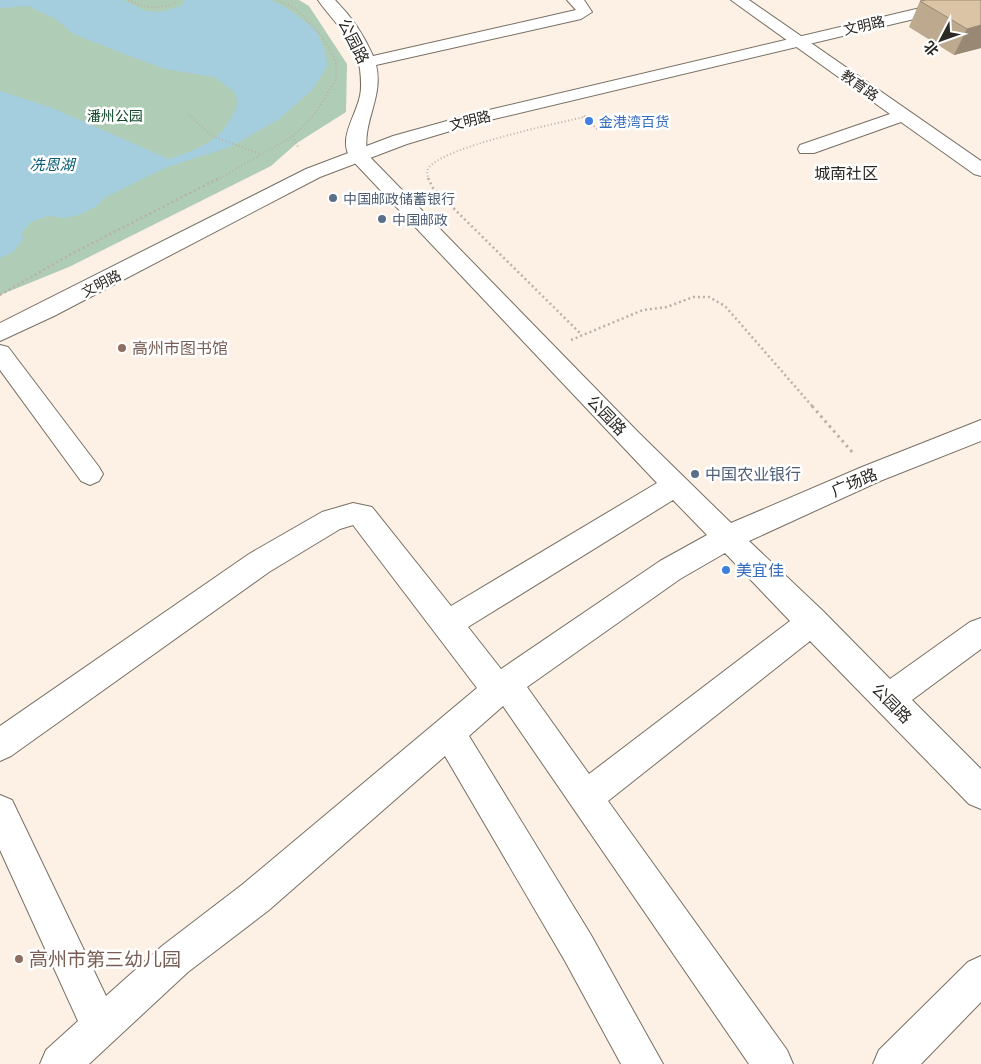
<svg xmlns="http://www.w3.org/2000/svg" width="981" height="1064" font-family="Manrope,'Noto Sans SC',sans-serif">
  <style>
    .green { fill: #afccb6 }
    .water { fill: #a4cedd }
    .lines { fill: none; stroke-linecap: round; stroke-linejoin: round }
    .minor-casing { stroke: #786f63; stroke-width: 2 }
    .major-casing { stroke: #786f63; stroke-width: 2 }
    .path-far2 { stroke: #b9b1a6; stroke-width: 2; stroke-dasharray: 1 2.5; stroke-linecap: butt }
    .path-far1 { stroke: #b9b1a6; stroke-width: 2.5; stroke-dasharray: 2 3; stroke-linecap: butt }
    .path { stroke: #b9b1a6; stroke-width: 3; stroke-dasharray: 2.5 4; stroke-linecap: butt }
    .minor { fill: #fff; fill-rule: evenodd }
    .major { fill: #fff; fill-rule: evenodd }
    .wall { fill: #bca98e }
    .shaded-wall { fill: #998974 }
    .building { fill: #dbc4a5; stroke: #998974 }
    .shop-dot { fill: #3f7fe0; stroke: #fff; stroke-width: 2 }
    .service-dot { fill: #5c6f8a; stroke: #fff; stroke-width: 2 }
    .education-dot { fill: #8d6e63; stroke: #fff; stroke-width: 2 }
    .labels { text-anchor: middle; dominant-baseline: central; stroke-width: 5; stroke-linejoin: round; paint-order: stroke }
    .far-street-label { font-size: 14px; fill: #2c2924; stroke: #fff }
    .far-park-label { font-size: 14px; fill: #114828; stroke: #fff }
    .far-shop-label { font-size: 14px; fill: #366cbe; stroke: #fff; text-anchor: start }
    .far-service-label { font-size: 14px; fill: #4e5e75; stroke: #fff; text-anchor: start }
    .far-water-label { font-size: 15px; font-style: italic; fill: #095d73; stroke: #fff }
    .street-label { font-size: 16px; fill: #2c2924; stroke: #fff }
    .far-quarter-label { font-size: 16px; fill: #2c2924; stroke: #fff }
    .education-label { font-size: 16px; fill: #785e54; stroke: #fff; text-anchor: start }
    .service-label { font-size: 16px; fill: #4e5e75; stroke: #fff; text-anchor: start }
    .shop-label { font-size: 16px; fill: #366cbe; stroke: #fff; text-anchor: start }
    .near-education-label { font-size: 19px; fill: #785e54; stroke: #fff; text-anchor: start }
  </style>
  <rect width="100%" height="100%" fill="#fcf1e4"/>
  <!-- green -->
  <path class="green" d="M 0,0 L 299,0 L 309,6 L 347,64 L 346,112 L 297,143 L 271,166 L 69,267 L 0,295 Z"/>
  <!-- water -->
  <path class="water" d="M 0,0 L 124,0 L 146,11 L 160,12 L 181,6 L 185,0 L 270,0 L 284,6 L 316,30 L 326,53 L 327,66 L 313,89 L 279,119 L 230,147 L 167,167 L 106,197 L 95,207 L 79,215 L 64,218 L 48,216 L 31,222 L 22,232 L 23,240 L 13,252 L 0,258 L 0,91 L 50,107 L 169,159 C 204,147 225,140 238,102 L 234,92 L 215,77 L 165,69 L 119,52 L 74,34 L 54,18 L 28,6 L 0,8 Z"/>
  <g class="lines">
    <defs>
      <path id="minor" d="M 318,0 L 335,0 C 351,16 364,35 373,56 L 576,10 L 567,0 L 584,0 L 592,12 L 581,19 L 376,65 C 384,98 362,120 367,154 L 639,433 L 731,523 L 862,467 L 981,420 L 981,441 L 880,481 L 749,541 L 823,611 L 890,679 L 970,622 L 981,618 L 981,649 L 912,700 L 981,769 L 981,809 L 969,804 L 810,641 L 608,801 L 787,1050 L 793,1064 L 749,1064 L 503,706 L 469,736 L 591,935 L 663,1064 L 621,1064 L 565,961 L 445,756 L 269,910 L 188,972 L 89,1064 L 40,1064 L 46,1050 L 78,1021 L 0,850 L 0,795 L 12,800 L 106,996 L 162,946 L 243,884 L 477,688 L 353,525 L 340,529 L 269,572 L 11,756 L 0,761 L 0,726 L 249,554 L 322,512 L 353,503 L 372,507 L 451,606 L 657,483 L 351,159 C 337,139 356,116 360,96 C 362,87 361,78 360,69 C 355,39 334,23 318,0 ZM 673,500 L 707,535 L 660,561 L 501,669 L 468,627 ZM 725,553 L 790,621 L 589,774 L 527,687 L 680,579 Z
        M 731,0 L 749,0 L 981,161 L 981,176 L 974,174 L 901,122 L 814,153 L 800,153 L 798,149 L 800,145 L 890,114 Z
        M 0,345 L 8,347 L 99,467 L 103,474 L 99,481 L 90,485 L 81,481 L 0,370 Z
        M 981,956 L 981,1002 L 921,1064 L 873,1064 L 879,1050 L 968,962 Z"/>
      <path id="major" d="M 954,0 L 981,0 L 973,5 L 477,123 L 407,144 L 320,177 L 54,316 L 0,341 L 0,323 L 306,169 L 393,136 L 472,114 Z"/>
    </defs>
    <!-- minor casing -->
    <use href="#minor" class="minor-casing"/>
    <!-- major casing -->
    <use href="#major" class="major-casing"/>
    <!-- path-far2 -->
    <path class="path-far2" d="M 128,0 C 144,8 158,10 175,3 L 175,0
      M 189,115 L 212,136 L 260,154
      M 584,116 L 598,130
      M 293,136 L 298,147
      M 217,180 L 293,136 L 314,115 L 336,80 L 336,61 L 321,35 L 296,9 L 278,0
      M 429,180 C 428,176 426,172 428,169 C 440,147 560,123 588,116"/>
    <!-- path-far1 -->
    <path class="path-far1" d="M 428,178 L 433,188 L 582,335
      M 0,295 L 71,254 L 219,178
      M 571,340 L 643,310 L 667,307 L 693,297 L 709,297 L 725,306 L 813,407"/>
    <!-- path -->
    <path class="path" d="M 812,406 L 853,453"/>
    <!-- minor -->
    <use href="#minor" class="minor"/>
    <!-- major -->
    <use href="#major" class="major"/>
  </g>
  <!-- wall -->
  <path class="wall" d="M 981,0 L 981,48 L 954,55 L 909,27 L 920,1 Z"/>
  <!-- shaded-wall -->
  <path class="shaded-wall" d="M 981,25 L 981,48 L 954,55 L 967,29 Z"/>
  <!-- building -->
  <path class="building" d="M 926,0 L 981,0 L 981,25 L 967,29 L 920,1 Z"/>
  <!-- markers -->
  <g class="shop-dot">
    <circle cx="589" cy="121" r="5"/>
    <circle cx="726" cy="570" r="5"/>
  </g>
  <g class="service-dot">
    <circle cx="333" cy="198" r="5"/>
    <circle cx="382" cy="219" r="5"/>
    <circle cx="695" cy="474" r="5"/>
  </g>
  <g class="education-dot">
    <circle cx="122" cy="348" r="5"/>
    <circle cx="19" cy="959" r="5"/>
  </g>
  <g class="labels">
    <!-- far-street labels -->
    <g class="far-street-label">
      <text transform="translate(864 25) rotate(-13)">文明路</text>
      <text transform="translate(860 85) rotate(35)">教育路</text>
      <text transform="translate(470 120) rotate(-14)">文明路</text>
      <text transform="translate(101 283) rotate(-27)">文明路</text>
    </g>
    <!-- far-park labels -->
    <g class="far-park-label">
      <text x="115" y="115">潘州公园</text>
    </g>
    <!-- far-shop labels -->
    <g class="far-shop-label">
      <text x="599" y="121">金港湾百货</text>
    </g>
    <!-- far-service labels -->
    <g class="far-service-label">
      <text x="343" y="198">中国邮政储蓄银行</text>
      <text x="392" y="219">中国邮政</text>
    </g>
    <!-- far-water labels -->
    <g class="far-water-label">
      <text x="52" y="164">冼恩湖</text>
    </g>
    <!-- street labels -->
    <g class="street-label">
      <text transform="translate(354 41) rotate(63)">公园路</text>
      <text transform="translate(607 415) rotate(46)">公园路</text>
      <text transform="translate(854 482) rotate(-23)">广场路</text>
      <text transform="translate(892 703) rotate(45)">公园路</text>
    </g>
    <!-- far-quarter labels -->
    <g class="far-quarter-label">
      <text x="846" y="173">城南社区</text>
    </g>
    <!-- education labels -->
    <g class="education-label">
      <text x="132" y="348">高州市图书馆</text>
    </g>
    <!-- service labels -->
    <g class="service-label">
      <text x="705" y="474">中国农业银行</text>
    </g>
    <!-- shop labels -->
    <g class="shop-label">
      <text x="736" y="570">美宜佳</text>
    </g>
    <!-- near-education labels -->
    <g class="near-education-label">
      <text x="29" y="959">高州市第三幼儿园</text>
    </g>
  </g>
  <!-- north arrow -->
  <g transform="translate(941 40) rotate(229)" stroke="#ffffff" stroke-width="4" paint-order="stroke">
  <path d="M0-4L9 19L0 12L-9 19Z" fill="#2c2924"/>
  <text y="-8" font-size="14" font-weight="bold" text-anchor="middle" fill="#2c2924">北</text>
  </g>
</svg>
